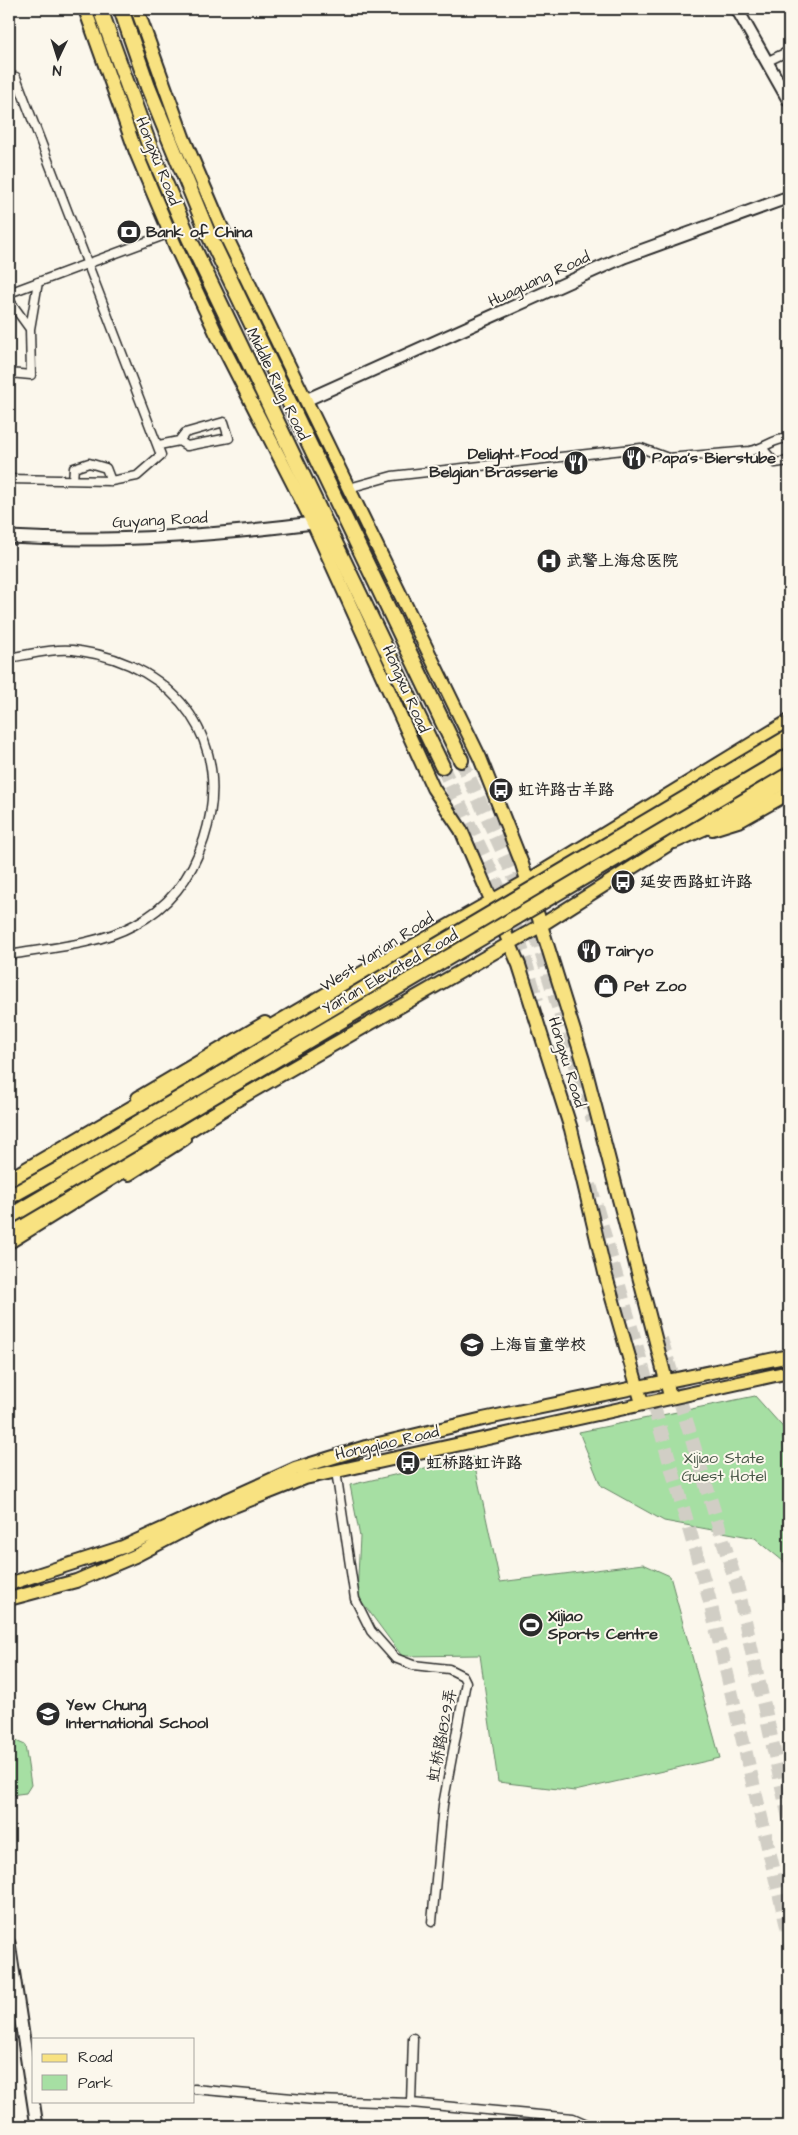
<svg xmlns="http://www.w3.org/2000/svg" width="798" height="2135" font-family="'Architects Daughter','LXGW WenKai TC',sans-serif">
  <style>
    .green { fill: #a6dfa3; stroke: #688567 }
    .lines { fill: none; stroke-linecap: round; stroke-linejoin: round }
    .highway-tunnel { stroke: #d1cec5; stroke-width: 14; stroke-dasharray: 14 7; stroke-linecap: butt }
    .street-casing { stroke: #2b2b2b; stroke-width: 11 }
    .secondary-casing { stroke: #2b2b2b; stroke-width: 15 }
    .primary-casing { stroke: #2b2b2b; stroke-width: 16 }
    .highway-casing { stroke: #2b2b2b; stroke-width: 18 }
    .street { stroke: #fbf7ec; stroke-width: 8 }
    .secondary { stroke: #fbf7ec; stroke-width: 11 }
    .primary { stroke: #f8e281; stroke-width: 12 }
    .highway { stroke: #f8e281; stroke-width: 14 }
    .highway-bridge-casing { stroke: #2b2b2b; stroke-width: 18; stroke-linecap: butt }
    .highway-bridge { stroke: #f8e281; stroke-width: 14 }
    .labels { text-anchor: middle; dominant-baseline: central; stroke-width: 4; stroke-linejoin: round; paint-order: stroke }
    .street-label { font-size: 16px; fill: #2b2b2b; stroke: #fbf7ec }
    .poi-label { font-size: 16px; font-weight: bold; fill: #2b2b2b; stroke: #fbf7ec; text-anchor: start }
    .park-label { font-size: 16px; fill: #4a5849; stroke: #fbf7ec }
  </style>
  <rect width="100%" height="100%" fill="#fbf7ec"/>
  <filter id="ink" filterUnits="userSpaceOnUse"><feTurbulence type="fractalNoise" baseFrequency=".02" numOctaves="2"/><feDisplacementMap in="SourceGraphic" scale="10" xChannelSelector="R" yChannelSelector="G"/><feConvolveMatrix kernelMatrix="1 2 1 2 8 2 1 2 1" color-interpolation-filters="sRGB"/></filter>
  <g filter="url(#ink)">
    <!-- green -->
    <path class="green" d="M 755,1396 L 789,1434 L 789,1566 L 755,1538 L 664,1521 L 601,1486 L 579,1432 Z
      M 473,1457 L 500,1582 L 643,1564 L 670,1576 L 720,1758 L 575,1791 L 498,1782 L 480,1655 L 402,1656 L 357,1595 L 360,1537 L 350,1485 Z
      M 16,1741 L 25,1745 L 31,1785 L 26,1793 L 10,1795 L 9,1742 Z"/>
    <g class="lines">
      <!-- highway-tunnel -->
      <path class="highway-tunnel" d="M 461,760 L 526,903 L 593,1120
        M 442,766 L 512,916 L 537,1001
        M 590,1185 L 709,1598 L 789,1935
        M 661,1339 L 738,1589 L 789,1818"/>
      <defs>
        <path id="street" d="M 768,61 L 789,51
          M 9,80 L 16,77 L 161,455 L 137,476 L 111,481 L 9,479
          M 9,293 L 170,233
          M 9,300 L 30,329 L 31,375 L 9,373
          M 30,329 L 38,282
          M 159,445 L 179,441 L 187,446 L 229,438 L 224,422 L 185,433 L 179,441
          M 763,449 L 775,463 L 789,461
          M 73,480 L 74,468 L 89,463 L 106,468 L 111,481
          M 349,488 L 392,476 L 641,448 L 668,458 L 750,451 C 767,448 771,439 789,438
          M 9,658 C 31,654 57,647 80,651 C 177,665 235,743 204,839 C 192,876 169,907 134,925 C 97,945 49,948 9,955
          M 336,1471 L 355,1599 L 371,1631 L 395,1658 L 413,1665 L 449,1669 L 463,1676 L 466,1682 L 443,1805 L 432,1922
          M 194,2089 L 315,2100 L 411,2103 L 573,2118 L 591,2126
          M 411,2103 L 413,2038"/>
        <path id="secondary" d="M 737,9 L 789,101
          M 306,400 L 624,257 L 789,197
          M 9,537 C 111,543 211,536 313,523
          M 9,1943 L 37,2126"/>
        <path id="primary" d="M 85,9 L 137,155 L 175,245 L 216,333 L 313,523 L 433,788 L 461,830 L 519,965 L 571,1129 L 605,1273 L 642,1403
          M 137,9 L 183,137 L 221,226 L 480,758 L 522,864 L 583,1060 L 670,1396
          M 712,829 L 741,820 L 789,793
          M 392,958 L 527,881 L 789,721
          M 138,1098 L 265,1023
          M 221,1109 L 540,926 L 674,841 L 698,823 L 789,769
          M 129,1174 L 184,1139
          M 9,1231 L 156,1142
          M 9,1584 L 123,1547 L 295,1469 L 366,1447 L 483,1419 L 789,1356
          M 9,1599 L 76,1581 L 135,1556 L 219,1512 L 305,1478 L 789,1372"/>
        <path id="highway" d="M 100,9 L 151,150 L 189,238 L 442,766
          M 121,9 L 148,87 L 207,231 L 461,760
          M 674,841 L 719,821 L 789,778
          M 9,1180 L 400,952
          M 9,1241 L 230,1104"/>
      </defs>
      <!-- street casing -->
      <use href="#street" class="street-casing"/>
      <!-- secondary casing -->
      <use href="#secondary" class="secondary-casing"/>
      <!-- primary casing -->
      <use href="#primary" class="primary-casing"/>
      <!-- highway casing -->
      <use href="#highway" class="highway-casing"/>
      <!-- street -->
      <use href="#street" class="street"/>
      <!-- secondary -->
      <use href="#secondary" class="secondary"/>
      <!-- primary -->
      <use href="#primary" class="primary"/>
      <!-- highway -->
      <use href="#highway" class="highway"/>
      <defs>
        <path id="highway-bridge" d="M 9,1197 L 65,1166 L 789,737
          M 9,1217 L 789,756"/>
      </defs>
      <!-- highway-bridge casing -->
      <use href="#highway-bridge" class="highway-bridge-casing"/>
      <!-- highway-bridge -->
      <use href="#highway-bridge" class="highway-bridge"/>
    </g>
  </g>
  <!-- icons -->
  <defs>
    <symbol id="bank-disc" viewBox="-11 -11 22 22"><circle r="9.5" fill="#2b2b2b" stroke="#fbf7ec"/><path d="M-6-4H6V4H-6ZM0-2.3a2.3 2.3 0 1 0 0 4.6a2.3 2.3 0 1 0 0-4.6Z" fill="#fff"/></symbol>
    <symbol id="restaurant-disc" viewBox="-11 -11 22 22"><circle r="9.5" fill="#2b2b2b" stroke="#fbf7ec"/><path d="M-5-6h1v4h1v-4h1v4h1v-4h1v5L-1.5 .5V6h-2V.5L-5-1ZM5-6V6H3V1.5H1.5Q1.5-4 5-6Z" fill="#fff"/></symbol>
    <symbol id="hospital-disc" viewBox="-11 -11 22 22"><circle r="9.5" fill="#2b2b2b" stroke="#fbf7ec"/><path d="M-5-5h3v3.5h4V-5h3V5h-3V1.5h-4V5h-3Z" fill="#fff"/></symbol>
    <symbol id="bus-disc" viewBox="-11 -11 22 22"><circle r="9.5" fill="#2b2b2b" stroke="#fbf7ec"/><path d="M-5-6H5V4H4V6H2V4H-2V6H-4V4H-5ZM-3.5-4V0h7V-4ZM-3.5 1.2v1.5H-2V1.2ZM2 1.2v1.5H3.5V1.2Z" fill="#fff"/></symbol>
    <symbol id="shop-disc" viewBox="-11 -11 22 22"><circle r="9.5" fill="#2b2b2b" stroke="#fbf7ec"/><path d="M-5-2.5h2.3a2.7 3.5 0 0 1 5.4 0H5L5.5 6h-11ZM-1.5-2.5h3a1.5 2.3 0 0 0-3 0Z" fill="#fff"/></symbol>
    <symbol id="school-disc" viewBox="-11 -11 22 22"><circle r="9.5" fill="#2b2b2b" stroke="#fbf7ec"/><path d="M0-5L7-2L0 1L-7-2ZM-4 1L0 2.5L4 1V4Q0 6-4 4Z" fill="#fff"/></symbol>
    <symbol id="stadium-disc" viewBox="-11 -11 22 22"><circle r="9.5" fill="#2b2b2b" stroke="#fbf7ec"/><path d="M0-5a6.5 5 0 1 0 0 10a6.5 5 0 1 0 0-10ZM-3.5-1.8h7v3.6h-7Z" fill="#fff"/></symbol>
  </defs>
  <g fill-rule="evenodd">
    <use href="#bank-disc" x="115" y="218" width="28" height="28"/>
    <use href="#restaurant-disc" x="620" y="444" width="28" height="28"/>
    <use href="#restaurant-disc" x="562" y="449" width="28" height="28"/>
    <use href="#hospital-disc" x="535" y="547" width="28" height="28"/>
    <use href="#bus-disc" x="487" y="776" width="28" height="28"/>
    <use href="#bus-disc" x="609" y="868" width="28" height="28"/>
    <use href="#restaurant-disc" x="575" y="937" width="28" height="28"/>
    <use href="#shop-disc" x="592" y="972" width="28" height="28"/>
    <use href="#school-disc" x="458" y="1331" width="28" height="28"/>
    <use href="#bus-disc" x="394" y="1449" width="28" height="28"/>
    <use href="#stadium-disc" x="517" y="1611" width="28" height="28"/>
    <use href="#school-disc" x="34" y="1700" width="28" height="28"/>
  </g>
  <g class="labels">
    <!-- street labels -->
    <g class="street-label">
      <text transform="translate(158 161) rotate(68)">Hongxu Road</text>
      <text transform="translate(539 279) rotate(-25)">Huaguang Road</text>
      <text transform="translate(278 384) rotate(64)">Middle Ring Road</text>
      <text transform="translate(160 520) rotate(-3)">Guyang Road</text>
      <text transform="translate(406 689) rotate(66)">Hongxu Road</text>
      <text transform="translate(377 952) rotate(-33)">West Yan'an Road</text>
      <text transform="translate(390 972) rotate(-30)">Yan'an Elevated Road</text>
      <text transform="translate(567 1062) rotate(73)">Hongxu Road</text>
      <text transform="translate(387 1443) rotate(-13)">Hongqiao Road</text>
      <text transform="translate(442 1735) rotate(-79)">虹桥路1829弄</text>
    </g>
    <!-- poi labels -->
    <g class="poi-label">
      <text x="146" y="232">Bank of China</text>
      <text x="558" y="454" text-anchor="end">Delight Food<tspan x="558" dy="18">Belgian Brasserie</tspan></text>
      <text x="652" y="458">Papa's Bierstube</text>
      <text x="566" y="561">武警上海总医院</text>
      <text x="518" y="790">虹许路古羊路</text>
      <text x="640" y="882">延安西路虹许路</text>
      <text x="606" y="951">Tairyo</text>
      <text x="624" y="986">Pet Zoo</text>
      <text x="490" y="1345">上海盲童学校</text>
      <text x="426" y="1463">虹桥路虹许路</text>
      <text x="548" y="1616">Xijiao<tspan x="548" dy="18">Sports Centre</tspan></text>
      <text x="66" y="1705">Yew Chung<tspan x="66" dy="18">International School</tspan></text>
    </g>
    <!-- park labels -->
    <g class="park-label">
      <text x="724" y="1458">Xijiao State<tspan x="724" dy="18">Guest Hotel</tspan></text>
    </g>
  </g>
  <!-- margin -->
  <rect width="798" height="2135" fill="none" stroke="#fbf7ec" stroke-width="30"/>
  <rect x="15" y="15" width="768" height="2105" fill="none" stroke="#2b2b2b" stroke-width="2" filter="url(#ink)"/>
  <!-- legend -->
  <rect x="32" y="2038" width="162" height="65" fill="#fbf7ec" stroke="#a8a59f"/>
  <rect x="42" y="2054" width="25" height="8" fill="#f8e281" stroke="#a8a59f"/>
  <text x="78" y="2062" font-size="15" fill="#2b2b2b">Road</text>
  <rect x="42" y="2075" width="25" height="15" fill="#a6dfa3" stroke="#a8a59f"/>
  <text x="78" y="2088" font-size="15" fill="#2b2b2b">Park</text>
  <!-- north arrow -->
  <g transform="translate(58 58) rotate(184)" stroke="#fbf7ec" stroke-width="4" paint-order="stroke">
  <path d="M0-4L9 19L0 12L-9 19Z" fill="#2b2b2b"/>
  <text y="-8" font-size="14" font-weight="bold" text-anchor="middle" fill="#2b2b2b">N</text>
  </g>
</svg>
